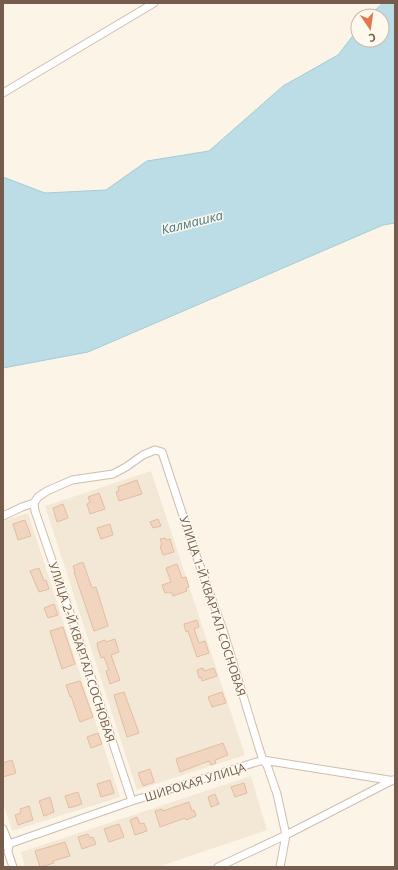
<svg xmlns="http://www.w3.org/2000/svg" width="398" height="870" font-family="'Open Sans',sans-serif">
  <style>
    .residential { fill: #f3e7d6 }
    .water { fill: #bcdde5; stroke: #a2ccd7 }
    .building { fill: #f1d5bf; stroke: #e3bda0 }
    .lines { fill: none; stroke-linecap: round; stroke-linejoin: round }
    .minor-casing { stroke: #cebdad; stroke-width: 9 }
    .minor { stroke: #fff; stroke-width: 7 }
    .labels { text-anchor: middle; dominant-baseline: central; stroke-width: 3; stroke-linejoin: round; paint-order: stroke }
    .street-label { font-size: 12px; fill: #755c4c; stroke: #fff9ed }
    .water-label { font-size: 13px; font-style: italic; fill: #467a88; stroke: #fff9ed }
  </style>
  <rect width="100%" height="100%" fill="#fcf5e7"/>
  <!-- residential -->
  <path class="residential" d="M 151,471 L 245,755 L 137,790 L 45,506 Z
    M 28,513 L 120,797 L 12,831 L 3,803 L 3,521 Z
    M 251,776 L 267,830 L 158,867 L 25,867 L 21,852 Z"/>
  <!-- water -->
  <path class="water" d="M 383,3 L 395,3 L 395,223 L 383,225 L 88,352 L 3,368 L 3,177 L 45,193 L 106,190 L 147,161 L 209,151 L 283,86 L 338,55 L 358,29 L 358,40 L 382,40 L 382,16 L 369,16 Z"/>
  <!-- building -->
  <path class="building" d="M 137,480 L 142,494 L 119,501 L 116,492 L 119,491 L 118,487 Z
    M 99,493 L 105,509 L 90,514 L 87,504 L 90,502 L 88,497 Z
    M 63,504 L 68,518 L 57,522 L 53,508 Z
    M 158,519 L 161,526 L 153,528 L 150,522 Z
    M 25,520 L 31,536 L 18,540 L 13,524 Z
    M 110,524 L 113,535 L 101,539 L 97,528 Z
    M 165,538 L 166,540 L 170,539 L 174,552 L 163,555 L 160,546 L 162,545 L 160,539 Z
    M 83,562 L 92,588 L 96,587 L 108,626 L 94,631 L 74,572 L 75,572 L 73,566 Z
    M 177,564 L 182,578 L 186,577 L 189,587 L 186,588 L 187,591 L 173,596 L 172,593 L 170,593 L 169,592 L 165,593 L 162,585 L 171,582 L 166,568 Z
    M 39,568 L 44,581 L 46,580 L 49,589 L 39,592 L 30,571 Z
    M 54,604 L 58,615 L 48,618 L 44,608 Z
    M 197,620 L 199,627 L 194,629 L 199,643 L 205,641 L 209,653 L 197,657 L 188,631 L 186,632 L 184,624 Z
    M 63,627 L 75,664 L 62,669 L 50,631 Z
    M 115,639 L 119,652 L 111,655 L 120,680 L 110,684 L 106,671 L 109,670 L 104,657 L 101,658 L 97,645 L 98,645 L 97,643 L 105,640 L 106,642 Z
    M 203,668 L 204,671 L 214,668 L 217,676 L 202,681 L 201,677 L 199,678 L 197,670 Z
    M 80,681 L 93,717 L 80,722 L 71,696 L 70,697 L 66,685 Z
    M 124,692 L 139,733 L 127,737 L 114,695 Z
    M 222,692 L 226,703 L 212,707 L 208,697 Z
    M 98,733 L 102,744 L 91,748 L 87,737 Z
    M 223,743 L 228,755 L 215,760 L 216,763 L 211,765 L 209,761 L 180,772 L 176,759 Z
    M 12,760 L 16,773 L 3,777 L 3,763 Z
    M 150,769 L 154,782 L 143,786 L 138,773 Z
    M 110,780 L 114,793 L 101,797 L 97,784 Z
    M 244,783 L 247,793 L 235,797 L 231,787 Z
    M 78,792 L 82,804 L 69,808 L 65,796 Z
    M 215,794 L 219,804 L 211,807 L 208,797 Z
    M 50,797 L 54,812 L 44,816 L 39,801 Z
    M 189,802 L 192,811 L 194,810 L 196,816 L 186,820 L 185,818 L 160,827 L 155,811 L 162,809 L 163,811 Z
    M 29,806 L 33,820 L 18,825 L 15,815 L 21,813 L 20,809 Z
    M 137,817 L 140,824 L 144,823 L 147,831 L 135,835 L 130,820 Z
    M 119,824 L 124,837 L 109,842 L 104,829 Z
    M 88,834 L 90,838 L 93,837 L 96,844 L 82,849 L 78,837 Z
    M 65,842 L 70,856 L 53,861 L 54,863 L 40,867 L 35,851 Z"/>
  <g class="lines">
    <defs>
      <path id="minor" d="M 3,93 L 154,3
        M 34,503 L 35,511 L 70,613 L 132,801
        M 3,516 L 22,507 L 34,503 L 38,497 L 47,491 L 72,480 L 113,474 L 126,467 L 143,455 L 155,450 L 162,452 L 195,552 L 224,633 L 259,748 L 263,760 L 267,765 L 277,794 L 286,835 L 280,867
        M 3,829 L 9,844 L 8,852 L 13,867
        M 3,846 L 132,801 L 263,760 L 395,781
        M 218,867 L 286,835 L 393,780"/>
    </defs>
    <!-- minor casing -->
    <use href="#minor" class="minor-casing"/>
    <!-- minor -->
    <use href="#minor" class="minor"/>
  </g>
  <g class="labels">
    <!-- street labels -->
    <g class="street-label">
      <text transform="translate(213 606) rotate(72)">УЛИЦА 1-Й КВАРТАЛ СОСНОВАЯ</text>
      <text transform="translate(82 652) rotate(72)">УЛИЦА 2-Й КВАРТАЛ СОСНОВАЯ</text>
      <text transform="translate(195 782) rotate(-17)">ШИРОКАЯ УЛИЦА</text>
    </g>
    <!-- water labels -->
    <g class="water-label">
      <text transform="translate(192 222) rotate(-14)">Калмашка</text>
    </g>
  </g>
  <!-- border -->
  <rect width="398" height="870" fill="none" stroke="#755c4c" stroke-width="8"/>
  <!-- north arrow -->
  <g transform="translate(370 28) rotate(167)"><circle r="19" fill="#fff9ed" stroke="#c8baad"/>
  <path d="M0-3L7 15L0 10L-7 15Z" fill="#e27750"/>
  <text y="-6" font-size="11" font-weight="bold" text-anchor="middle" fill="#755c4c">С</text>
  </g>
</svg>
